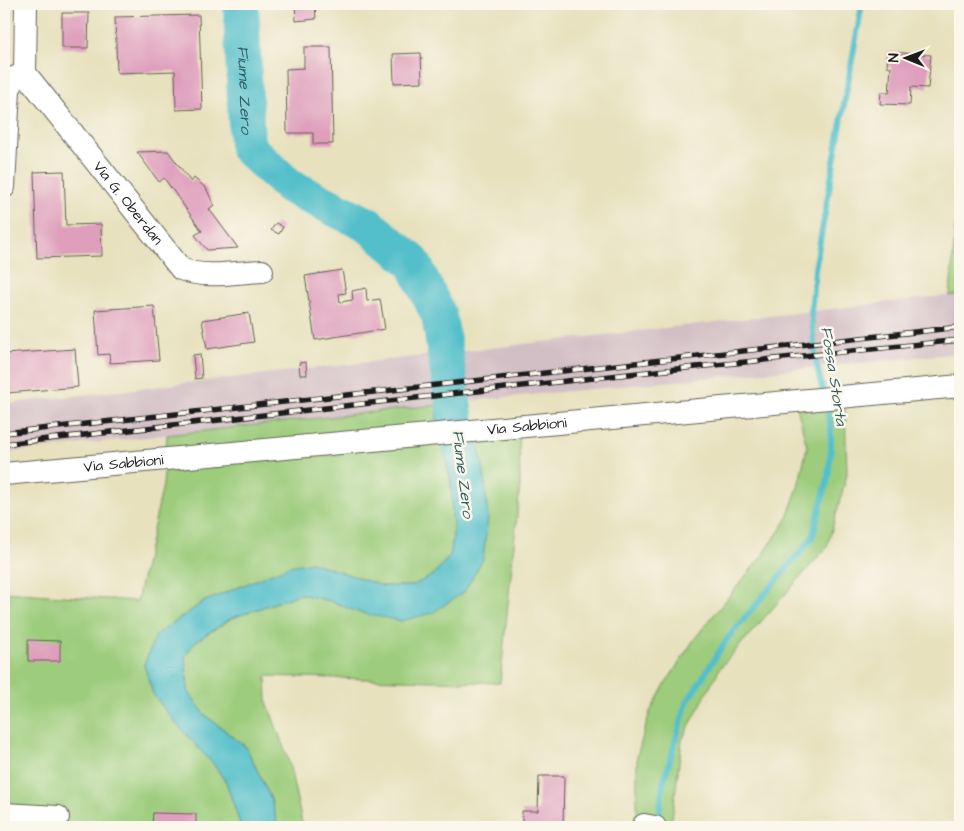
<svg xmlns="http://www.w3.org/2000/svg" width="964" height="831" font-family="'Architects Daughter',sans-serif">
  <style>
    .industrial { fill: #d2bec5 }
    .green { fill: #9ccc7b; stroke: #5c744c }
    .water { fill: #52bfca; stroke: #376e73 }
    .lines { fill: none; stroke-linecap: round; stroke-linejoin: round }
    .stream { stroke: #52bfca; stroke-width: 6 }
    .river { stroke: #52bfca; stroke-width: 36 }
    .building { fill: #de9ebc }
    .street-casing { stroke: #636155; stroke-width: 24 }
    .street { stroke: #fff; stroke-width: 22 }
    .rail-casing { stroke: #1c1c1c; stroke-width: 5.5 }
    .rail { stroke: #fbf7ec; stroke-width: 4; stroke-dasharray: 11; stroke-linecap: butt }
    .labels { text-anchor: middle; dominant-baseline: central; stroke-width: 5; stroke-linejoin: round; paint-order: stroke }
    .street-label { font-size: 15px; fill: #1c1c1c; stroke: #fbf7ec }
    .water-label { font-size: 16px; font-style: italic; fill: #325d62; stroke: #fbf7ec }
  </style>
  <rect width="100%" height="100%" fill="#fbf7ec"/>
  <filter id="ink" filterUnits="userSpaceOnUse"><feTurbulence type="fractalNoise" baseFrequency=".02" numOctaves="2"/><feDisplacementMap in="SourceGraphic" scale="10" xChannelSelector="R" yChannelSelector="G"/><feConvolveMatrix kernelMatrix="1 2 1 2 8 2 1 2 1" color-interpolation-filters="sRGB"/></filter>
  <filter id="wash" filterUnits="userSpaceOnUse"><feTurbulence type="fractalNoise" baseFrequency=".0096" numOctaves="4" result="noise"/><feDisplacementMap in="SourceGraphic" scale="20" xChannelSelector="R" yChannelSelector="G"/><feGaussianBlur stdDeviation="1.12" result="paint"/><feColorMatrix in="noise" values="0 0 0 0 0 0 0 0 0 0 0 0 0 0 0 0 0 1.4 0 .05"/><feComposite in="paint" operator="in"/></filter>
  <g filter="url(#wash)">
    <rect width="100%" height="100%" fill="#e7e1be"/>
    <!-- industrial -->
    <path class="industrial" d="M 960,294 L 960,353 L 468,401 L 4,453 L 4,404 Z"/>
    <!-- green -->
    <path class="green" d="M 958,192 L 960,192 L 960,294 L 950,296 Z
      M 840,395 L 845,409 L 847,475 L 827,547 L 720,668 L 682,740 L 671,827 L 631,827 L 637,812 L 637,756 L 650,712 L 664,686 L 695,638 L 762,556 L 786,521 L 798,487 L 807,447 L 795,399 Z
      M 437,405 L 437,424 L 451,481 L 453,537 L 450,556 L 433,575 L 412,586 L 383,586 L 311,562 L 203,602 L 156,635 L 144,665 L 153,694 L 174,721 L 214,765 L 226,782 L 241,827 L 4,827 L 4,592 L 137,601 L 163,485 L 167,435 Z
      M 519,424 L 520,485 L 500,683 L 266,676 L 267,702 L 288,759 L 303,827 L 278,827 L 271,799 L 246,747 L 205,715 L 188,691 L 185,656 L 196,641 L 232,618 L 300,594 L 330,601 L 361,613 L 464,592 L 474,429 Z"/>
    <!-- water -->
    <path class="water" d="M 468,401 L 484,470 L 488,518 L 483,559 L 464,592 L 432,613 L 401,621 L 361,613 L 330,601 L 300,594 L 232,618 L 196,641 L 185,656 L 188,691 L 205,715 L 246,747 L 271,799 L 278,827 L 241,827 L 226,782 L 214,765 L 174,721 L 153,694 L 144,665 L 156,635 L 203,602 L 289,566 L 311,562 L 383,586 L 412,586 L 433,575 L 450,556 L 453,537 L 451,481 L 437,424 L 437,405 Z"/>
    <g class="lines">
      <!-- stream -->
      <path class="stream" d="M 658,824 L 663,783 L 687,702 L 727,639 L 812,538 L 828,478 L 831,449 L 831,426 L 816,362 L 811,312 L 815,269 L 862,4"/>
      <!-- river -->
      <path class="river" id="s1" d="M 241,4 L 247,147 L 289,186 L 368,225 L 413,262 L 439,316 L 461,452"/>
    </g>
    <g id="blocks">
      <!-- building -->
      <path class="building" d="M 295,4 L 315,4 L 316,19 L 296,21 Z
        M 62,13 L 89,13 L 88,48 L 62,48 Z
        M 199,15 L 202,109 L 176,110 L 175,71 L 117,73 L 115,17 Z
        M 304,47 L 331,47 L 333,144 L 313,144 L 313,133 L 287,133 L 286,69 L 304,68 Z
        M 888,52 L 931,55 L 928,88 L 911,87 L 910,105 L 880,104 L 881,92 L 889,93 L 891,67 L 887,66 Z
        M 421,53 L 422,82 L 394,83 L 393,54 Z
        M 168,151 L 191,182 L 194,178 L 206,188 L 214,205 L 209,209 L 238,248 L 207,250 L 195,235 L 202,231 L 164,178 L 159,182 L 137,152 Z
        M 64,171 L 66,225 L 101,224 L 102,256 L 37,258 L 34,172 Z
        M 276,223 L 283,227 L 279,234 L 271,230 Z
        M 342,270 L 346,293 L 339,294 L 340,302 L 353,300 L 352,291 L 366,288 L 367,301 L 380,299 L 385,329 L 315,340 L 305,276 Z
        M 154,306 L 159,360 L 110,363 L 109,354 L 98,355 L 95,310 Z
        M 249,313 L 254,342 L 207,349 L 202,320 Z
        M 75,349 L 78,387 L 7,393 L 4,354 Z
        M 200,354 L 202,378 L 195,379 L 193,355 Z
        M 306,362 L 307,375 L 300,375 L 299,363 Z
        M 28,640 L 60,641 L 60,661 L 28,661 Z
        M 539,776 L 564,776 L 563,827 L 522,827 L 522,811 L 538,811 Z
        M 153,813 L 196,814 L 196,827 L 152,825 Z
        M 97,824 L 125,825 L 125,827 L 97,827 Z"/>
    </g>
  </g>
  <g filter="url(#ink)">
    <use href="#blocks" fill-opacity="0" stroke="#636155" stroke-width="1"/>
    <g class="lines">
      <defs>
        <g id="street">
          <path id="s2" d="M 26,4 L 25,73 L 181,269 C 205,279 237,272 262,271"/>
          <path d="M 4,187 L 9,89 L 16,77 L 25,73"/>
          <path id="s3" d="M 4,474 L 960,386"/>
          <path d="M 4,814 L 58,817"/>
          <path d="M 644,825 L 655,827"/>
        </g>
      </defs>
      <!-- street casing -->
      <use href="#street" class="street-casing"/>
      <!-- street -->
      <use href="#street" class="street"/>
      <defs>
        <path id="rail" d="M 4,433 L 960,327
          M 4,444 L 647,372 L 960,340"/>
      </defs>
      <!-- rail casing -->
      <use href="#rail" class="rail-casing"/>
      <!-- rail -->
      <use href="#rail" class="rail"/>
    </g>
  </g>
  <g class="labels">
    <!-- street labels -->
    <g class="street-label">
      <text stroke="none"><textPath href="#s2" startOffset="235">Via G. Oberdan</textPath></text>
      <text stroke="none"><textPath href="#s3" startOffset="525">Via Sabbioni</textPath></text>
      <text stroke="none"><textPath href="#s3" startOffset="120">Via Sabbioni</textPath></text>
    </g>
    <!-- water labels -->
    <g class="water-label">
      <text stroke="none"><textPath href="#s1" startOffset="86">Fiume Zero</textPath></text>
      <text transform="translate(834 376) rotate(81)">Fossa Storta</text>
      <text transform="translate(463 474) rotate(83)">Fiume Zero</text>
    </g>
  </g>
  <!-- margin -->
  <rect width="964" height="831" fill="none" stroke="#fbf7ec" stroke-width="20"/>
  <!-- north arrow -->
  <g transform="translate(906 58) rotate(271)" stroke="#fbf7ec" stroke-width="4" paint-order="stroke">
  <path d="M0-4L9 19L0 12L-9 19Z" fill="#1c1c1c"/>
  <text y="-8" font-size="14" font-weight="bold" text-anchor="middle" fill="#1c1c1c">N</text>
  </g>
</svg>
